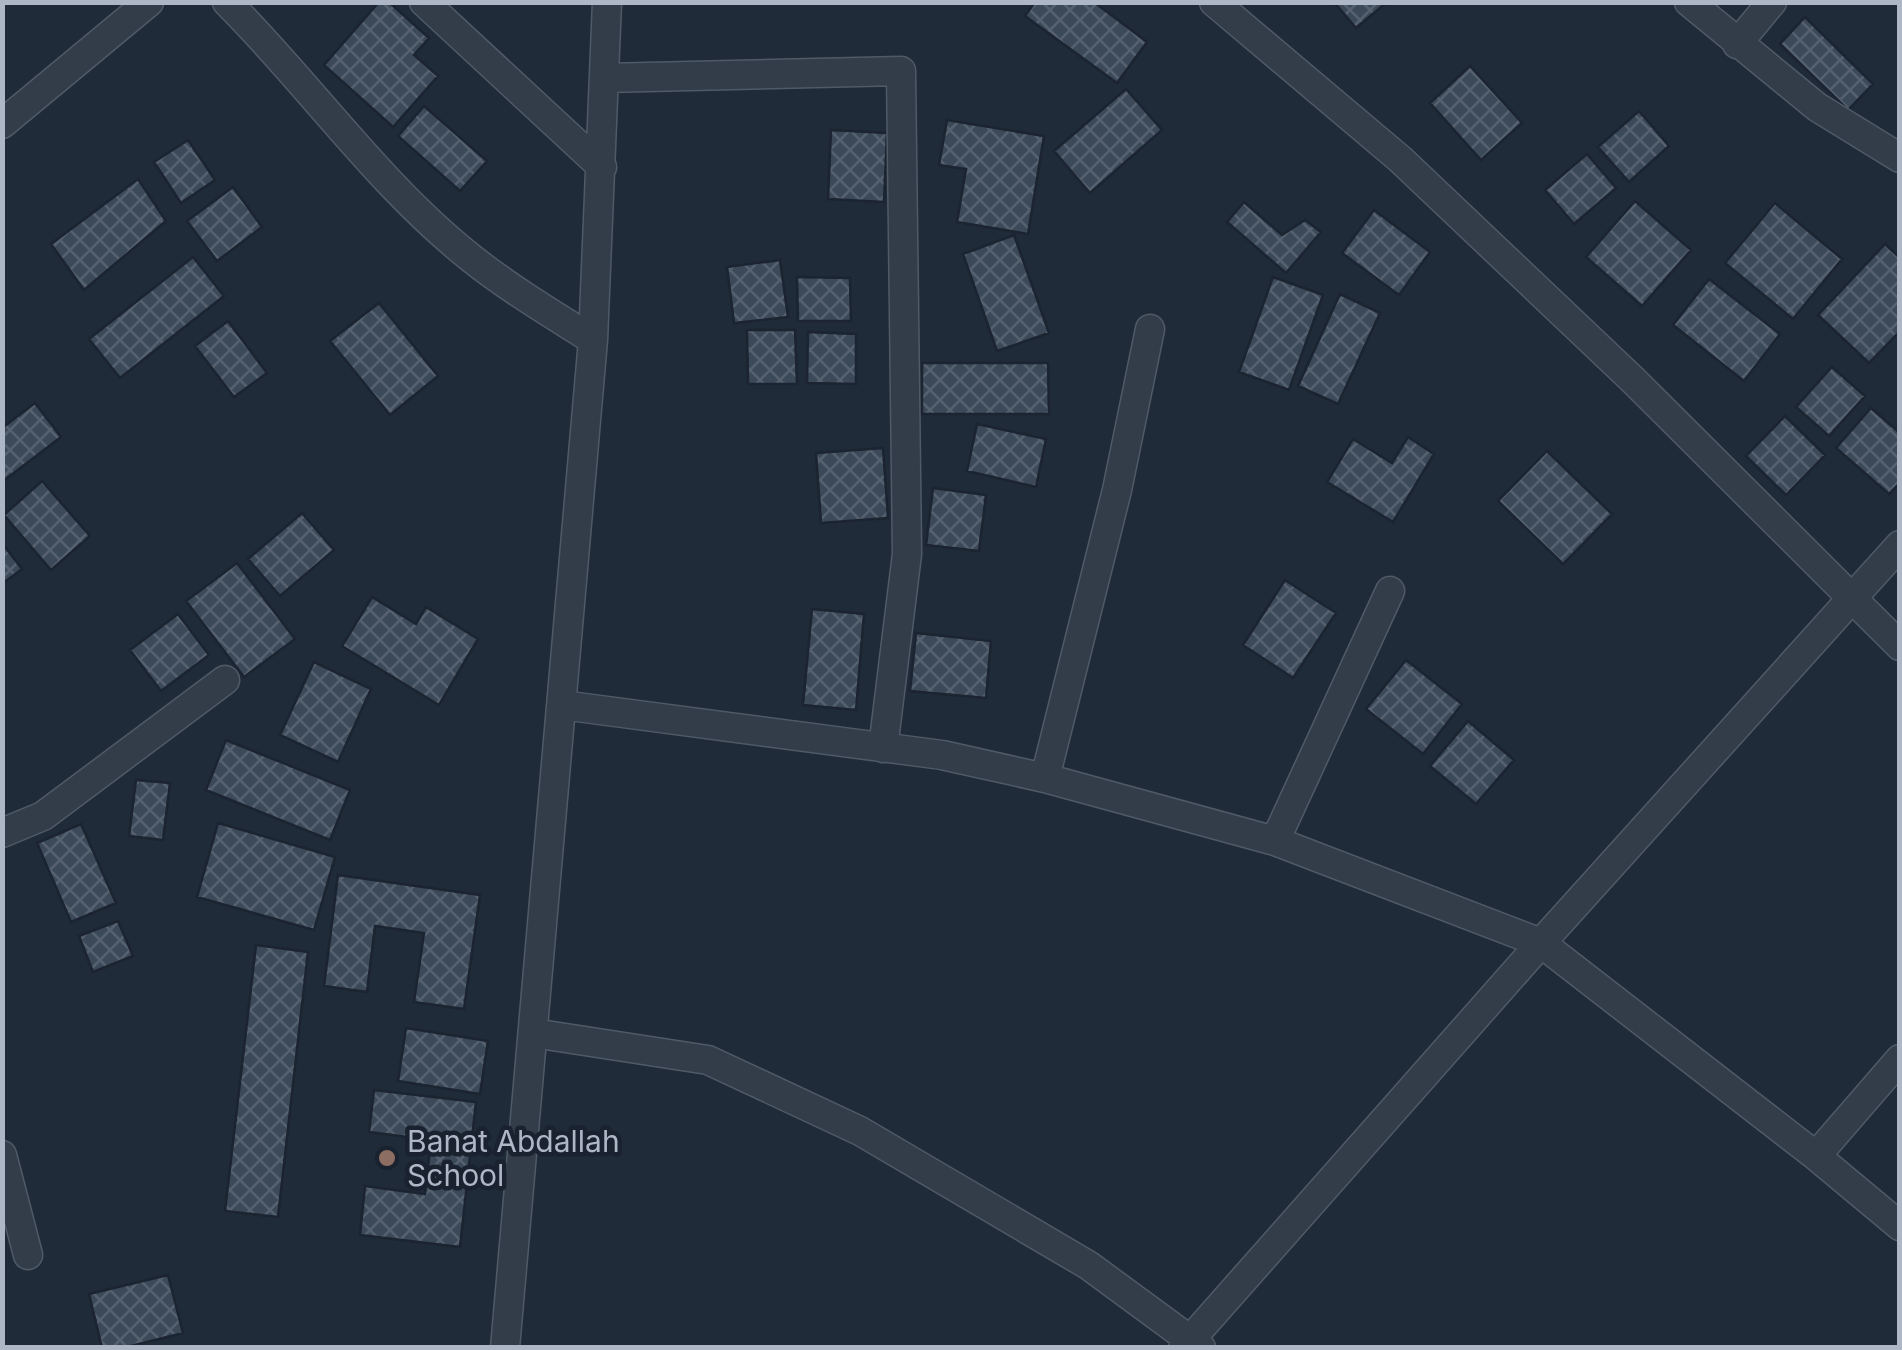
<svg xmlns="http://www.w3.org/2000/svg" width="1902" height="1350" font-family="Inter,sans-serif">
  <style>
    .building { fill: url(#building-cross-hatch); stroke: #1b2430; stroke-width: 2.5 }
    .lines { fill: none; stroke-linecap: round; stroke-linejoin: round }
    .minor-casing { stroke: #505a67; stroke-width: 31 }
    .minor { stroke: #333d49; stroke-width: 28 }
    .education-dot { fill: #8d6e63; stroke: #19222e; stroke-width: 4 }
    .labels { text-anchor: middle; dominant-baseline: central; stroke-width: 9; stroke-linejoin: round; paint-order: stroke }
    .poi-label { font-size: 30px; fill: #adb7c6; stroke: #19222e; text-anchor: start }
  </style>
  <defs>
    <pattern id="building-cross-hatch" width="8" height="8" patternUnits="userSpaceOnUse" patternTransform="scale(2.5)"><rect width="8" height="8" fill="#3b4959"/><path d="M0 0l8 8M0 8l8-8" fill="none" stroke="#55616f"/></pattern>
  </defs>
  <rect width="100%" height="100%" fill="#1f2b39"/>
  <!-- building -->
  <path class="building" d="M 379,2 L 389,2 L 429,38 L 414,55 L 438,76 L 393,127 L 324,65 Z
    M 1035,2 L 1094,2 L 1147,42 L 1117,83 L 1025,16 Z
    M 1334,2 L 1387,2 L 1356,28 Z
    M 1805,17 L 1873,84 L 1848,110 L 1780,44 Z
    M 1470,66 L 1522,123 L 1481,160 L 1430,103 Z
    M 1126,89 L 1162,130 L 1090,193 L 1054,151 Z
    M 424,106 L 487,161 L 460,191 L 398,136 Z
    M 1639,111 L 1669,146 L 1629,182 L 1598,147 Z
    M 947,120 L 1044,136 L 1028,234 L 957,222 L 966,169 L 939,165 Z
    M 831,130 L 887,133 L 884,202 L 828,199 Z
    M 188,140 L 215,180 L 181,203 L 154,162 Z
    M 1587,154 L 1616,188 L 1574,224 L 1545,190 Z
    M 138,179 L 166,221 L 84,290 L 51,244 Z
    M 233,187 L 262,227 L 217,261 L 187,221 Z
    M 1635,201 L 1691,250 L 1642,306 L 1586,257 Z
    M 1244,202 L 1282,235 L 1305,220 L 1321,232 L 1286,273 L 1227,222 Z
    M 1775,203 L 1842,259 L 1793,319 L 1725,263 Z
    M 1374,210 L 1430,252 L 1399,295 L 1342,253 Z
    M 1014,235 L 1049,333 L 997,351 L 963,254 Z
    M 1885,244 L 1900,258 L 1900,331 L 1869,363 L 1818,315 Z
    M 193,257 L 224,296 L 120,378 L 89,339 Z
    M 780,260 L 788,317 L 734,323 L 727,267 Z
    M 797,277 L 850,278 L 851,321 L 798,321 Z
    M 1273,277 L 1323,295 L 1289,390 L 1239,372 Z
    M 1709,279 L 1780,334 L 1744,381 L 1673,325 Z
    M 1340,294 L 1380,313 L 1338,404 L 1298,386 Z
    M 379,303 L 438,376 L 390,415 L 330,341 Z
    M 228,321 L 267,373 L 234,397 L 195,346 Z
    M 747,330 L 795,330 L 797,384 L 748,384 Z
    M 808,332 L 856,334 L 856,384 L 807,383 Z
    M 922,363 L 1048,363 L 1049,414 L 922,414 Z
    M 1832,367 L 1865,396 L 1829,436 L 1796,407 Z
    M 35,403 L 61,437 L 2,482 L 2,428 Z
    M 1871,408 L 1900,433 L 1900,483 L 1889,494 L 1836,448 Z
    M 1785,416 L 1825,455 L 1786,495 L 1746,456 Z
    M 977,424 L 1046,439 L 1036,487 L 967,471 Z
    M 1408,437 L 1434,454 L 1393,522 L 1327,482 L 1353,439 L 1392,463 Z
    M 883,448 L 888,518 L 821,523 L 816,453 Z
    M 1547,451 L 1612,514 L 1563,564 L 1498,501 Z
    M 42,481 L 90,536 L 51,570 L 4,515 Z
    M 933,488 L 986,495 L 979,551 L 926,545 Z
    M 302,513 L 334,550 L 280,596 L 248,559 Z
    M 2,543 L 22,569 L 2,584 Z
    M 237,563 L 295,639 L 244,677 L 186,601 Z
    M 1285,580 L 1336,613 L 1293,678 L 1243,645 Z
    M 372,597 L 416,624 L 426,607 L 478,639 L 439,705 L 342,646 Z
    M 812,609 L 864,614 L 856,710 L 803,705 Z
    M 178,614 L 209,655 L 161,691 L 130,650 Z
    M 916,633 L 991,641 L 986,698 L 910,691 Z
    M 1406,660 L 1462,704 L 1423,754 L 1366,709 Z
    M 314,662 L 371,689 L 338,762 L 280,735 Z
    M 1468,721 L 1514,760 L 1476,804 L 1430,766 Z
    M 226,740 L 350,790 L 330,840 L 206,790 Z
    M 136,780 L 170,783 L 163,840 L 129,836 Z
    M 218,823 L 335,857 L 314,930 L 197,897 Z
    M 81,824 L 116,903 L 71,922 L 37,843 Z
    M 338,875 L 480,895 L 464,1009 L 414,1002 L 424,933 L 375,926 L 367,992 L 324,986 Z
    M 118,921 L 133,956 L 93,972 L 79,936 Z
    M 256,945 L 308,952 L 278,1217 L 225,1211 Z
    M 406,1028 L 488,1041 L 480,1094 L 398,1081 Z
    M 374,1090 L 476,1102 L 460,1247 L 360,1235 L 365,1186 L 425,1194 L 431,1140 L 369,1132 Z
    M 168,1275 L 183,1333 L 123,1348 L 102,1348 L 89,1294 Z"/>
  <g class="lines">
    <defs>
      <path id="minor" d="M 227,2 C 310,85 379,185 471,258 C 510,289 552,314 593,340
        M 424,2 L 602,167
        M 1214,2 L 1400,159 L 1633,380 L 1900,646
        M 1689,2 L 1817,107 L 1900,158
        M 1737,44 L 1772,2
        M 605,78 L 901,71 L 907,554 L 883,748
        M 2,124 L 149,2
        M 562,705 L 942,755 L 1045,778 L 1275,841 L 1541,943 L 1816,1156 L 1900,1226
        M 1045,778 L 1117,490 L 1150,329
        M 2,833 L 43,816 L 225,680
        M 1275,841 L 1390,591
        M 533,1033 L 708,1060 L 860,1131 L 1088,1265 L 1201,1348
        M 2,1155 L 28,1255
        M 1816,1156 L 1900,1059
        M 505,1348 L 593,340 L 607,2
        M 1183,1348 L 1541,943 L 1900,545"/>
    </defs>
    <!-- minor casing -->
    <use href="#minor" class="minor-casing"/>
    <!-- minor -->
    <use href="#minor" class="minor"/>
  </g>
  <!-- markers -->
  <circle class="education-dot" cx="387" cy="1158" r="10"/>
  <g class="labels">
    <!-- poi labels -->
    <g class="poi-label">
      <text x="407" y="1141">Banat Abdallah<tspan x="407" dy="34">School</tspan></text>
    </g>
  </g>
  <!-- border -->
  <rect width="1902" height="1350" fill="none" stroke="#adb7c6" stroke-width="10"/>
</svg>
